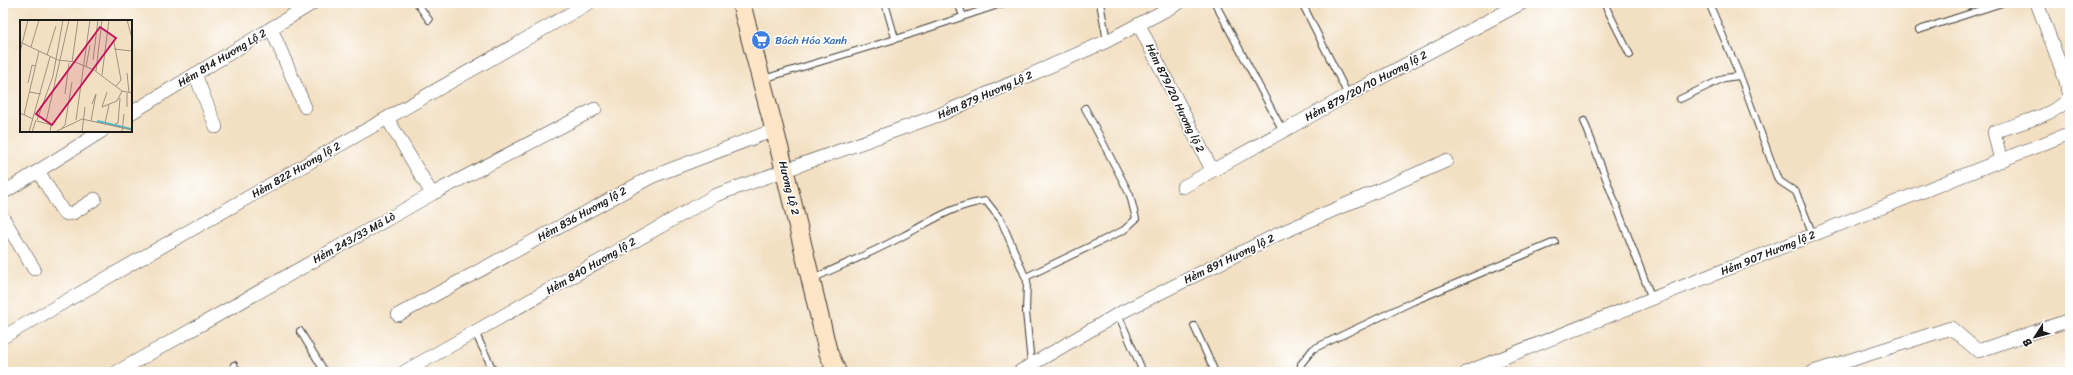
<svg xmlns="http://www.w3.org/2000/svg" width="2073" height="375" font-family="Sriracha,sans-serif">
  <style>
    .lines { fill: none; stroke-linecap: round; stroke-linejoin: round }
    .service-casing { stroke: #3c3935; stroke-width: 8 }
    .minor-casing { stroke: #3c3935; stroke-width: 14 }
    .secondary-casing { stroke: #3c3935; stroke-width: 20 }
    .service { stroke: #fff; stroke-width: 6 }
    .minor { stroke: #fff; stroke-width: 13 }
    .secondary { stroke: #fde5c5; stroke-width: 18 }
    .labels { text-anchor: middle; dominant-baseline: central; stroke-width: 3.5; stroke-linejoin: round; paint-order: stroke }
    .shop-label { font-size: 11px; fill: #366cbe; stroke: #fff; text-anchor: start }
    .street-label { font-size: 11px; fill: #1c1c1c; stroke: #fff }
    .inset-river { fill: none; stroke: #4ab7c6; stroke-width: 2 }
    .inset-road { fill: none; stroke: #9d9280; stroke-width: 1 }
    .view { fill: #c2185b; fill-opacity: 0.15; stroke: #c2185b; stroke-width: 2 }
    .inset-edge { fill: none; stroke: #1c1c1c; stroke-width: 2 }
  </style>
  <rect width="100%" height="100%" fill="#fff"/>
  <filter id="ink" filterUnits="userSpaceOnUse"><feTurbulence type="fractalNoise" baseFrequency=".025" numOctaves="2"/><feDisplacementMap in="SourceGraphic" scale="8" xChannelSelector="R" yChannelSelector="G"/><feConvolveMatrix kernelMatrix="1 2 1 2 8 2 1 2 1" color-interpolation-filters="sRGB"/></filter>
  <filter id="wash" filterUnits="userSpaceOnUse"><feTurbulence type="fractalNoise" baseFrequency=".012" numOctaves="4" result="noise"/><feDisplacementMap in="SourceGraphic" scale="16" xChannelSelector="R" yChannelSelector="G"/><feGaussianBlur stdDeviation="0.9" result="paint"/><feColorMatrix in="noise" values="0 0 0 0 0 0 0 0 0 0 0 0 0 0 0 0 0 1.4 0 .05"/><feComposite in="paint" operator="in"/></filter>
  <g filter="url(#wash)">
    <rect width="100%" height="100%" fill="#f3e0c3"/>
  </g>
  <g filter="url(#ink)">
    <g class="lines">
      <defs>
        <path id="service" d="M 417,3 L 429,20
          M 885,3 L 895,38
          M 958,3 L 963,16
          M 1100,3 L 1107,41
          M 1215,3 L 1283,131
          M 1302,3 L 1348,95
          M 1604,3 L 1630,55
          M 1709,3 L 1742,81 L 1778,180 L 1796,192 L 1813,235
          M 1919,30 L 2002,3
          M 763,79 L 902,37 L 1004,3
          M 1680,99 L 1724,78 L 1739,76
          M 1584,121 L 1652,299
          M 1026,277 L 1124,230 L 1136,219 L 1130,195 L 1085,108
          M 812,279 C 842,265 874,252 903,236 C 932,221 953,205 986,201 L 1001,220 L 1027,281 L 1026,312 L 1031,364
          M 1118,314 L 1143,372
          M 1194,326 L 1215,372
          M 300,331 L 325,372
          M 475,332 L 493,370
          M 234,365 L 238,372
          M 1300,372 L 1301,364 L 1313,349 L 1414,301 L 1555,242"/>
        <path id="minor" d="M 1139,25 L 1212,170
          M 271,28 L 305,107
          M 195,74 L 216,127
          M 131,113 L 313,3
          M 387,118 L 432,194
          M 2001,161 L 1994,132 C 2016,124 2053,116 2069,99 L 2066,81 L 2037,3
          M 38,171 L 63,212 L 67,214 L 73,213 L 95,199
          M 1183,187 L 1348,95 L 1522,3
          M 3,193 L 102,131
          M 3,218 L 34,269
          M 398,315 L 651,177 L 774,130
          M 3,337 L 589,3
          M 117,372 L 432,194 L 595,109
          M 404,372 L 716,195 L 939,115 L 1107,41 L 1179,3
          M 1019,372 L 1118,314 L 1274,236 L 1446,161
          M 1467,372 L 2070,133
          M 1813,372 L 1951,328 L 1978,351 L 2070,320"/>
        <path id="secondary" d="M 741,3 L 779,147 L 828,352 L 837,372"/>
      </defs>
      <!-- service casing -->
      <use href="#service" class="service-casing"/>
      <!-- minor casing -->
      <use href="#minor" class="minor-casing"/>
      <!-- secondary casing -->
      <use href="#secondary" class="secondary-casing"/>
      <!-- service -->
      <use href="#service" class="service"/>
      <!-- minor -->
      <use href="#minor" class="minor"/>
      <!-- secondary -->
      <use href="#secondary" class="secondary"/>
    </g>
  </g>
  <!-- icons -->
  <defs>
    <symbol id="supermarket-disc" viewBox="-11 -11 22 22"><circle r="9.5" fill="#3f7fe0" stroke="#fff"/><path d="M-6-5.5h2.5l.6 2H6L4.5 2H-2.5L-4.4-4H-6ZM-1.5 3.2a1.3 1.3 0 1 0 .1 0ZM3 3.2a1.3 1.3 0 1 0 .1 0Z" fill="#fff"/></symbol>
  </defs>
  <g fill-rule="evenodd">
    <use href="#supermarket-disc" x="750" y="29" width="22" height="22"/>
  </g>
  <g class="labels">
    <!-- shop labels -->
    <g class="shop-label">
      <text x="775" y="40">Bách Hóa Xanh</text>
    </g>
    <!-- street labels -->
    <g class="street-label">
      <text transform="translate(222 58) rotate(-31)">Hẻm 814 Hương Lộ 2</text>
      <text transform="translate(1366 86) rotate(-28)">Hẻm 879/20/10 Hương lộ 2</text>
      <text transform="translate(985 95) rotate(-24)">Hẻm 879 Hương Lộ 2</text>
      <text transform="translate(1175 98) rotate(64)">Hẻm 879/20 Hương lộ 2</text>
      <text transform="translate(296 170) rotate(-30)">Hẻm 822 Hương lộ 2</text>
      <text transform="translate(789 188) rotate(76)">Hương Lộ 2</text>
      <text transform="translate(582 214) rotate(-29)">Hẻm 836 Hương lộ 2</text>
      <text transform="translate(354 238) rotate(-29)">Hẻm 243/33 Mã Lò</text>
      <text transform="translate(1768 253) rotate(-22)">Hẻm 907 Hương lộ 2</text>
      <text transform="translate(1229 259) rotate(-26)">Hẻm 891 Hương lộ 2</text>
      <text transform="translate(591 266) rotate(-30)">Hẻm 840 Hương lộ 2</text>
    </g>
  </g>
  <!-- overview -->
  <g transform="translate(20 20)">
    <rect width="112" height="112" fill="#f3e0c3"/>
    <path class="inset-river" d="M 77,101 L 111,109"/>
    <path class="inset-road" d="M 107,0 L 112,18M 0,22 L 38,40 L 55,42 L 74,50 L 102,71 L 112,73M 94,22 L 101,60 L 96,66M 11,27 L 19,0M 94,29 L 112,31M 0,32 L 8,0M 27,35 L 36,6M 73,40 L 78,0M 52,42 L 58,0M 66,47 L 70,25M 76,51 L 82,0M 107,53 L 109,73M 82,55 L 89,0M 8,63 L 12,45 L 15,46M 9,72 L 21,74M 87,72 L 82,87 L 97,81 L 102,71M 107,73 L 107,87M 45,74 L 49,43M 0,93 L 13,99M 4,95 L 19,31M 17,100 L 33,56 L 43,0M 56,100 L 70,0M 17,101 L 31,105 L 30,112M 71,101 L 76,74 L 72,84M 26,102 L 49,0M 85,103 L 89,85M 95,104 L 98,103 L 100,78M 40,110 L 45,105 L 52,62M 9,112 L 30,37M 12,112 L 16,100M 35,112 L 62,99 L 112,110M 62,112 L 65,87M 102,112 L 104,94"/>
    <path class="view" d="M 80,7 L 96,18 L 32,105 L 16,94 Z"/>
    <rect width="112" height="112" class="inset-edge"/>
  </g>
  <!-- margin -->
  <rect width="2073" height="375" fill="none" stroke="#fff" stroke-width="16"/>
  <!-- north arrow -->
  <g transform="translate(2035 337) rotate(234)" stroke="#ffffff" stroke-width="3" paint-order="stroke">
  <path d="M0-3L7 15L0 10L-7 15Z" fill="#1c1c1c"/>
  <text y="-6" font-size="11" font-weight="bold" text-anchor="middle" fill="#1c1c1c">B</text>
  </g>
</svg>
